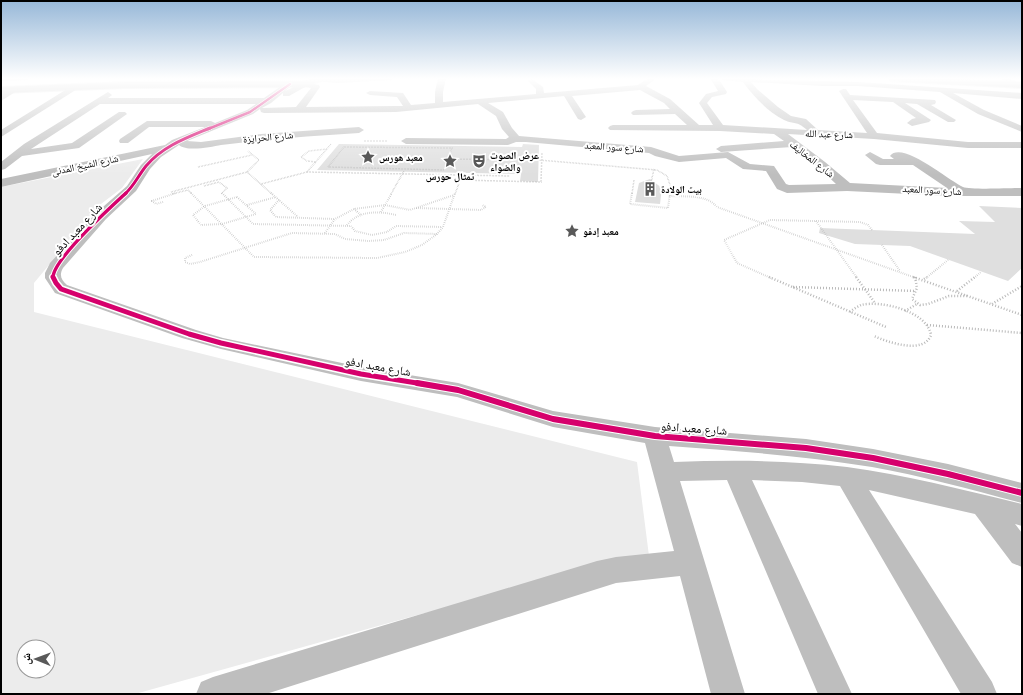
<svg xmlns="http://www.w3.org/2000/svg" width="1023" height="695" font-family="'IBM Plex Sans','Noto Naskh Arabic',sans-serif">
  <style>
    .green { fill: #ececec; fill-rule: evenodd }
    .building { fill: #dfdfdf }
    .lines { fill: none; stroke-linecap: round; stroke-linejoin: round }
    .primary-casing { stroke: #dbdbdb; stroke-width: 2 }
    .path-far2 { stroke: #b9b9b9; stroke-width: 1.5; stroke-dasharray: 0.5 1; stroke-linecap: butt }
    .path-far1 { stroke: #b9b9b9; stroke-width: 2; stroke-dasharray: 0.5 1.5; stroke-linecap: butt }
    .path { stroke: #b9b9b9; stroke-width: 2.5; stroke-dasharray: 1 2; stroke-linecap: butt }
    .minor { fill: #bebebe; fill-rule: evenodd }
    .primary { fill: #bebebe; fill-rule: evenodd }
    .cycleway-far4-casing { stroke: #fff; stroke-width: 3.5 }
    .cycleway-far3-casing { stroke: #fff; stroke-width: 4.5 }
    .cycleway-far2-casing { stroke: #fff; stroke-width: 5.5 }
    .cycleway-far1-casing { stroke: #fff; stroke-width: 8 }
    .cycleway-casing { stroke: #fff; stroke-width: 8 }
    .cycleway-far4 { stroke: #d6006c; stroke-width: 2.5 }
    .cycleway-far3 { stroke: #d6006c; stroke-width: 3 }
    .cycleway-far2 { stroke: #d6006c; stroke-width: 3.5 }
    .cycleway-far1 { stroke: #d6006c; stroke-width: 5 }
    .cycleway { stroke: #d6006c; stroke-width: 6 }
    .labels { text-anchor: middle; dominant-baseline: central; stroke-width: 4; stroke-linejoin: round; paint-order: stroke }
    .far-street-label { font-size: 10px; fill: #000; stroke: #fff }
    .far-poi-label { font-size: 10px; font-weight: bold; fill: #000; stroke: #fff; text-anchor: start }
    .street-label { font-size: 12px; fill: #000; stroke: #fff }
  </style>
  <rect width="100%" height="100%" fill="#fff"/>
  <!-- green -->
  <path class="green" d="M 143,159 L 122,188 L 97,207 L 34,283 L 34,312 L 637,462 L 649,556 L 525,589 L 421,614 L 135,694 L 1,694 L 1,187 ZM 24,647 L 48,647 L 48,671 L 24,671 Z"/>
  <!-- building -->
  <path class="building" d="M 339,144 L 522,147 L 523,144 L 539,145 L 538,182 L 520,181 L 521,174 L 317,170 Z
    M 650,179 L 662,188 L 660,204 L 635,202 L 639,183 Z
    M 979,206 L 1022,208 L 1022,268 L 1008,281 L 910,246 L 855,244 L 819,233 L 820,228 L 975,234 L 959,221 L 995,222 Z"/>
  <g class="lines">
    <defs>
      <path id="primary" d="M 313,78 L 325,78 L 324,80 L 304,87 L 125,88 L 1,93 L 1,87 L 125,82 L 303,81 Z
        M 887,78 L 938,78 L 1022,82 L 1022,88 L 891,81 Z"/>
    </defs>
    <!-- primary casing -->
    <use href="#primary" class="primary-casing"/>
    <!-- path-far2 -->
    <path class="path-far2" d="M 364,141 L 387,141
      M 344,147 L 452,148 L 444,170 L 328,167 Z
      M 448,159 L 521,160
      M 539,160 L 657,170 L 667,176 L 670,185 L 669,194
      M 316,162 L 307,161 L 301,157 L 309,151 L 327,149
      M 198,167 L 252,155
      M 247,172 L 272,194
      M 307,172 L 331,144
      M 460,180 L 541,182 L 542,152
      M 261,184 L 307,172 L 510,176
      M 204,186 L 219,182 L 227,188 L 221,194
      M 650,187 L 654,169
      M 171,192 L 247,172 L 259,160 L 248,151
      M 172,194 L 188,190 L 192,194
      M 391,194 L 404,171
      M 455,194 L 462,175
      M 632,194 L 634,180"/>
    <!-- path-far1 -->
    <path class="path-far1" d="M 191,193 L 254,257 L 377,258 L 405,252 L 422,245 L 437,234 L 443,227 L 455,193
      M 222,193 L 253,224 L 351,226 L 355,231 L 372,235 L 387,232 L 396,226 L 442,227
      M 271,193 L 298,217
      M 632,193 L 630,204 L 668,208 L 670,193
      M 669,196 C 684,197 707,194 717,207 L 916,278
      M 237,197 L 256,214 L 222,224 L 201,225 L 193,215 L 205,206 Z
      M 279,200 L 270,210 L 276,217 L 334,219
      M 163,202 L 156,204 L 152,201 L 176,193
      M 247,205 L 276,197
      M 416,208 L 481,210 L 486,207 L 482,205
      M 354,209 L 361,215
      M 381,212 L 392,193
      M 816,221 L 857,278
      M 347,225 C 359,210 379,211 396,215
      M 325,233 L 335,219 L 354,209 L 385,205 L 410,210 L 454,195
      M 882,245 L 900,271
      M 192,255 L 185,258 L 185,262 L 190,264 L 200,262 L 292,233 L 335,234 L 345,239 L 368,241 L 384,240 L 404,233 L 437,234
      M 771,278 L 737,263 L 724,240 L 770,220 L 860,222 L 868,225 L 872,230
      M 926,278 L 948,260
      M 974,278 L 981,272"/>
    <!-- path -->
    <path class="path" d="M 769,277 L 886,327
      M 856,277 L 875,303
      M 913,277 L 1022,315
      M 915,277 L 917,288 L 912,299 L 920,305 L 928,304 L 949,296 L 968,296
      M 924,279 L 927,277
      M 793,287 L 916,291
      M 957,291 L 975,277
      M 992,304 L 1022,286
      M 905,311 L 917,304
      M 850,312 C 853,309 857,307 861,305 C 881,300 927,311 931,335 C 924,355 887,342 874,336
      M 927,325 L 1022,333"/>
    <!-- minor -->
    <path class="minor" d="M 1,78 L 31,78 L 27,80 L 1,81 Z
      M 315,78 L 396,78 L 392,80 L 337,83 L 315,81 Z
      M 438,78 L 446,78 L 443,92 L 443,102 L 536,94 L 536,89 L 528,81 L 532,79 L 543,87 L 544,93 L 638,85 L 648,78 L 657,78 L 646,86 L 670,99 L 699,125 L 713,125 L 699,103 L 706,94 L 718,91 L 710,78 L 718,78 L 727,92 L 726,94 L 712,97 L 707,103 L 723,125 L 807,130 C 796,120 795,125 784,120 C 768,112 753,96 743,82 L 722,80 L 718,78 L 858,82 L 1022,93 L 1022,99 L 953,93 L 984,110 L 1022,126 L 1022,132 L 978,114 L 940,92 L 858,86 L 822,86 L 751,82 L 757,89 L 778,107 L 791,116 L 806,119 L 818,130 L 867,133 L 839,91 L 843,89 L 846,89 L 850,95 L 935,100 L 936,102 L 935,104 L 931,105 L 956,120 L 954,122 L 948,122 L 917,104 L 905,103 L 931,120 L 929,122 L 912,126 L 907,123 L 912,119 L 916,118 L 893,102 L 853,100 L 877,133 L 968,142 L 1022,142 L 1022,148 L 968,148 L 874,139 L 788,134 L 825,162 L 850,183 L 947,188 L 913,165 L 880,165 L 876,164 L 865,155 L 870,152 L 883,159 L 894,159 L 890,156 C 902,140 949,181 963,187 C 970,190 1012,188 1022,188 L 1022,196 L 951,196 L 847,191 L 787,193 L 777,189 L 766,171 L 743,169 L 726,158 L 679,162 L 655,156 L 649,153 L 526,142 L 516,142 L 508,145 L 406,144 L 401,141 L 406,138 L 506,139 L 509,137 L 502,129 L 496,116 L 478,104 L 396,112 L 264,113 L 261,112 L 260,109 L 253,114 L 187,141 L 201,142 L 261,134 L 359,127 L 364,130 L 359,133 C 313,136 267,139 221,145 C 211,147 187,152 179,145 L 161,157 L 150,169 L 136,191 L 106,219 L 63,268 C 59,275 61,280 67,285 L 196,330 L 223,338 L 361,367 L 458,383 L 553,411 L 655,427 L 806,439 L 873,449 L 948,464 L 1022,483 L 1022,503 C 972,490 922,476 872,467 C 805,456 737,451 669,446 L 674,462 C 732,460 789,460 847,467 C 906,475 964,490 1022,504 L 1022,526 L 1015,524 L 1022,533 L 1022,567 L 1012,563 L 975,514 L 869,490 L 992,682 L 997,694 L 961,694 L 840,486 L 802,482 L 752,480 L 852,694 L 818,694 L 727,480 L 680,481 L 745,694 L 711,694 L 680,576 L 616,583 L 597,589 L 266,694 L 196,694 L 201,682 L 213,677 L 597,561 L 616,557 L 674,551 L 645,443 L 553,427 L 457,397 L 361,381 L 221,349 L 182,338 L 55,293 L 45,278 L 45,273 L 50,263 L 96,213 L 127,186 L 141,165 L 152,154 L 1,187 L 1,179 L 165,145 L 172,140 L 205,127 L 149,127 L 128,143 L 120,143 L 119,141 L 120,139 L 147,121 L 211,121 L 215,123 L 247,110 L 256,104 L 100,104 L 31,149 L 72,143 L 119,112 L 125,112 L 127,114 L 79,148 L 22,156 L 5,169 L 1,170 L 1,162 L 24,144 L 108,92 L 112,95 L 108,98 L 264,98 L 287,82 L 293,82 L 294,84 L 285,91 L 304,82 L 319,85 L 320,87 L 306,107 L 396,106 L 403,106 L 397,97 L 370,95 L 366,93 L 370,91 L 403,93 L 411,105 L 435,103 L 435,92 ZM 305,87 L 311,88 L 296,107 L 262,108 L 271,103 L 283,93 L 283,96 L 289,96 ZM 640,90 L 664,103 L 670,109 L 636,110 L 633,111 L 631,113 L 633,115 L 675,114 L 687,125 L 613,125 L 610,126 L 608,128 L 610,130 L 720,131 L 774,134 L 784,141 L 721,146 L 716,149 L 721,152 L 792,147 L 817,166 L 836,184 L 789,185 L 786,184 L 774,166 L 750,164 L 728,152 L 679,156 L 651,147 L 519,136 L 512,128 L 503,112 L 488,103 L 564,96 L 578,119 L 581,120 L 586,117 L 572,96 Z
      M 999,78 L 1009,78 L 1019,84 L 1018,86 L 1012,86 Z
      M 75,84 L 78,84 L 82,86 L 1,137 L 1,130 Z
      M 13,87 L 16,87 L 20,89 L 1,101 L 1,94 Z"/>
    <!-- primary -->
    <use href="#primary" class="primary"/>
    <defs>
      <path id="cycleway-far4" d="M 208,129 L 250,112 L 290,84"/>
      <path id="cycleway-far3" d="M 125,194 C 134,186 138,176 146,166 C 163,146 186,138 210,128"/>
      <path id="cycleway-far2" d="M 53,278 C 52,260 112,206 126,193"/>
      <path id="cycleway-far1" d="M 53,277 L 56,283 L 61,289 L 189,334 L 221,343 L 361,374 L 423,384"/>
      <path id="cycleway" d="M 417,383 L 458,390 L 553,419 L 655,436 L 806,448 L 873,458 L 948,474 L 1022,493"/>
    </defs>
    <!-- cycleway-far4 casing -->
    <use href="#cycleway-far4" class="cycleway-far4-casing"/>
    <!-- cycleway-far3 casing -->
    <use href="#cycleway-far3" class="cycleway-far3-casing"/>
    <!-- cycleway-far2 casing -->
    <use href="#cycleway-far2" class="cycleway-far2-casing"/>
    <!-- cycleway-far1 casing -->
    <use href="#cycleway-far1" class="cycleway-far1-casing"/>
    <!-- cycleway casing -->
    <use href="#cycleway" class="cycleway-casing"/>
    <!-- cycleway-far4 -->
    <use href="#cycleway-far4" class="cycleway-far4"/>
    <!-- cycleway-far3 -->
    <use href="#cycleway-far3" class="cycleway-far3"/>
    <!-- cycleway-far2 -->
    <use href="#cycleway-far2" class="cycleway-far2"/>
    <!-- cycleway-far1 -->
    <use href="#cycleway-far1" class="cycleway-far1"/>
    <!-- cycleway -->
    <use href="#cycleway" class="cycleway"/>
  </g>
  <!-- sky -->
  <linearGradient id="sky" x2="0" y2="1"><stop stop-color="#97b8d8"/><stop offset="0.45" stop-color="#fff"/><stop offset="1" stop-color="#fff" stop-opacity="0"/></linearGradient>
  <rect width="1023" height="175" fill="url(#sky)"/>
  <!-- icons -->
  <defs>
    <symbol id="sight-bare" viewBox="-9 -9 18 18"><path d="M0-6L1.8-2.2L6-1.7L2.9 1.2L3.7 5.4L0 3.3L-3.7 5.4L-2.9 1.2L-6-1.7L-1.8-2.2Z" fill="#595959" stroke="#fff" stroke-width="2.5" paint-order="stroke"/></symbol>
    <symbol id="theatre-bare" viewBox="-9 -9 18 18"><path d="M-5-5.5Q0-4 5-5.5V0Q5 5 0 6Q-5 5-5 0ZM-3.3-2.5H-1v1.5H-3.3ZM1-2.5H3.3v1.5H1ZM-2.8 1Q0 5.5 2.8 1Z" fill="#595959" stroke="#fff" stroke-width="2.5" paint-order="stroke"/></symbol>
    <symbol id="building-bare" viewBox="-9 -9 18 18"><path d="M-4-6H4V6H1V3H-1V6H-4ZM-2.5-4.3h1.7v1.8h-1.7ZM.8-4.3h1.7v1.8H.8ZM-2.5-1h1.7V.8h-1.7ZM.8-1h1.7V.8H.8Z" fill="#595959" stroke="#fff" stroke-width="2.5" paint-order="stroke"/></symbol>
  </defs>
  <g fill-rule="evenodd">
    <use href="#sight-bare" x="358" y="147" width="20" height="20"/>
    <use href="#sight-bare" x="440" y="151" width="20" height="20"/>
    <use href="#theatre-bare" x="469" y="151" width="20" height="20"/>
    <use href="#building-bare" x="640" y="179" width="20" height="20"/>
    <use href="#sight-bare" x="562" y="221" width="20" height="20"/>
  </g>
  <g class="labels">
    <!-- far-street labels -->
    <g class="far-street-label">
      <text transform="translate(829 134) rotate(2)">شارع عبد الله</text>
      <text transform="translate(268 137) rotate(-5)">شارع الحرايزة</text>
      <text transform="translate(614 147) rotate(4)">شارع سور المعبد</text>
      <text transform="translate(812 159) rotate(38)">شارع المخاليف</text>
      <text transform="translate(85 165) rotate(-12)">شارع الشيخ المدنى</text>
      <text transform="translate(932 190) rotate(3)">شارع سور المعبد</text>
    </g>
    <!-- far-poi labels -->
    <g class="far-poi-label">
      <text x="490" y="155">عرض الصوت<tspan x="490" dy="12">والضواء</tspan></text>
      <text x="379" y="157">معبد هورس</text>
      <text x="450" y="176" text-anchor="middle">تمثال حورس</text>
      <text x="661" y="189">بيت الولادة</text>
      <text x="583" y="231">معبد إدفو</text>
    </g>
    <!-- street labels -->
    <g class="street-label">
      <text transform="translate(77 229) rotate(-47)">شارع معبد ادفو</text>
      <text transform="translate(378 366) rotate(10)">شارع معبد ادفو</text>
      <text transform="translate(694 428) rotate(4)">شارع معبد ادفو</text>
    </g>
  </g>
  <!-- border -->
  <rect width="1023" height="695" fill="none" stroke="#000000" stroke-width="4"/>
  <!-- north arrow -->
  <g transform="translate(36 659) rotate(271)"><circle r="19" fill="#ffffff" stroke="#999999"/>
  <path d="M0-3L7 15L0 10L-7 15Z" fill="#595959"/>
  <text y="-6" font-size="11" font-weight="bold" text-anchor="middle" fill="#000000">ش</text>
  </g>
</svg>
